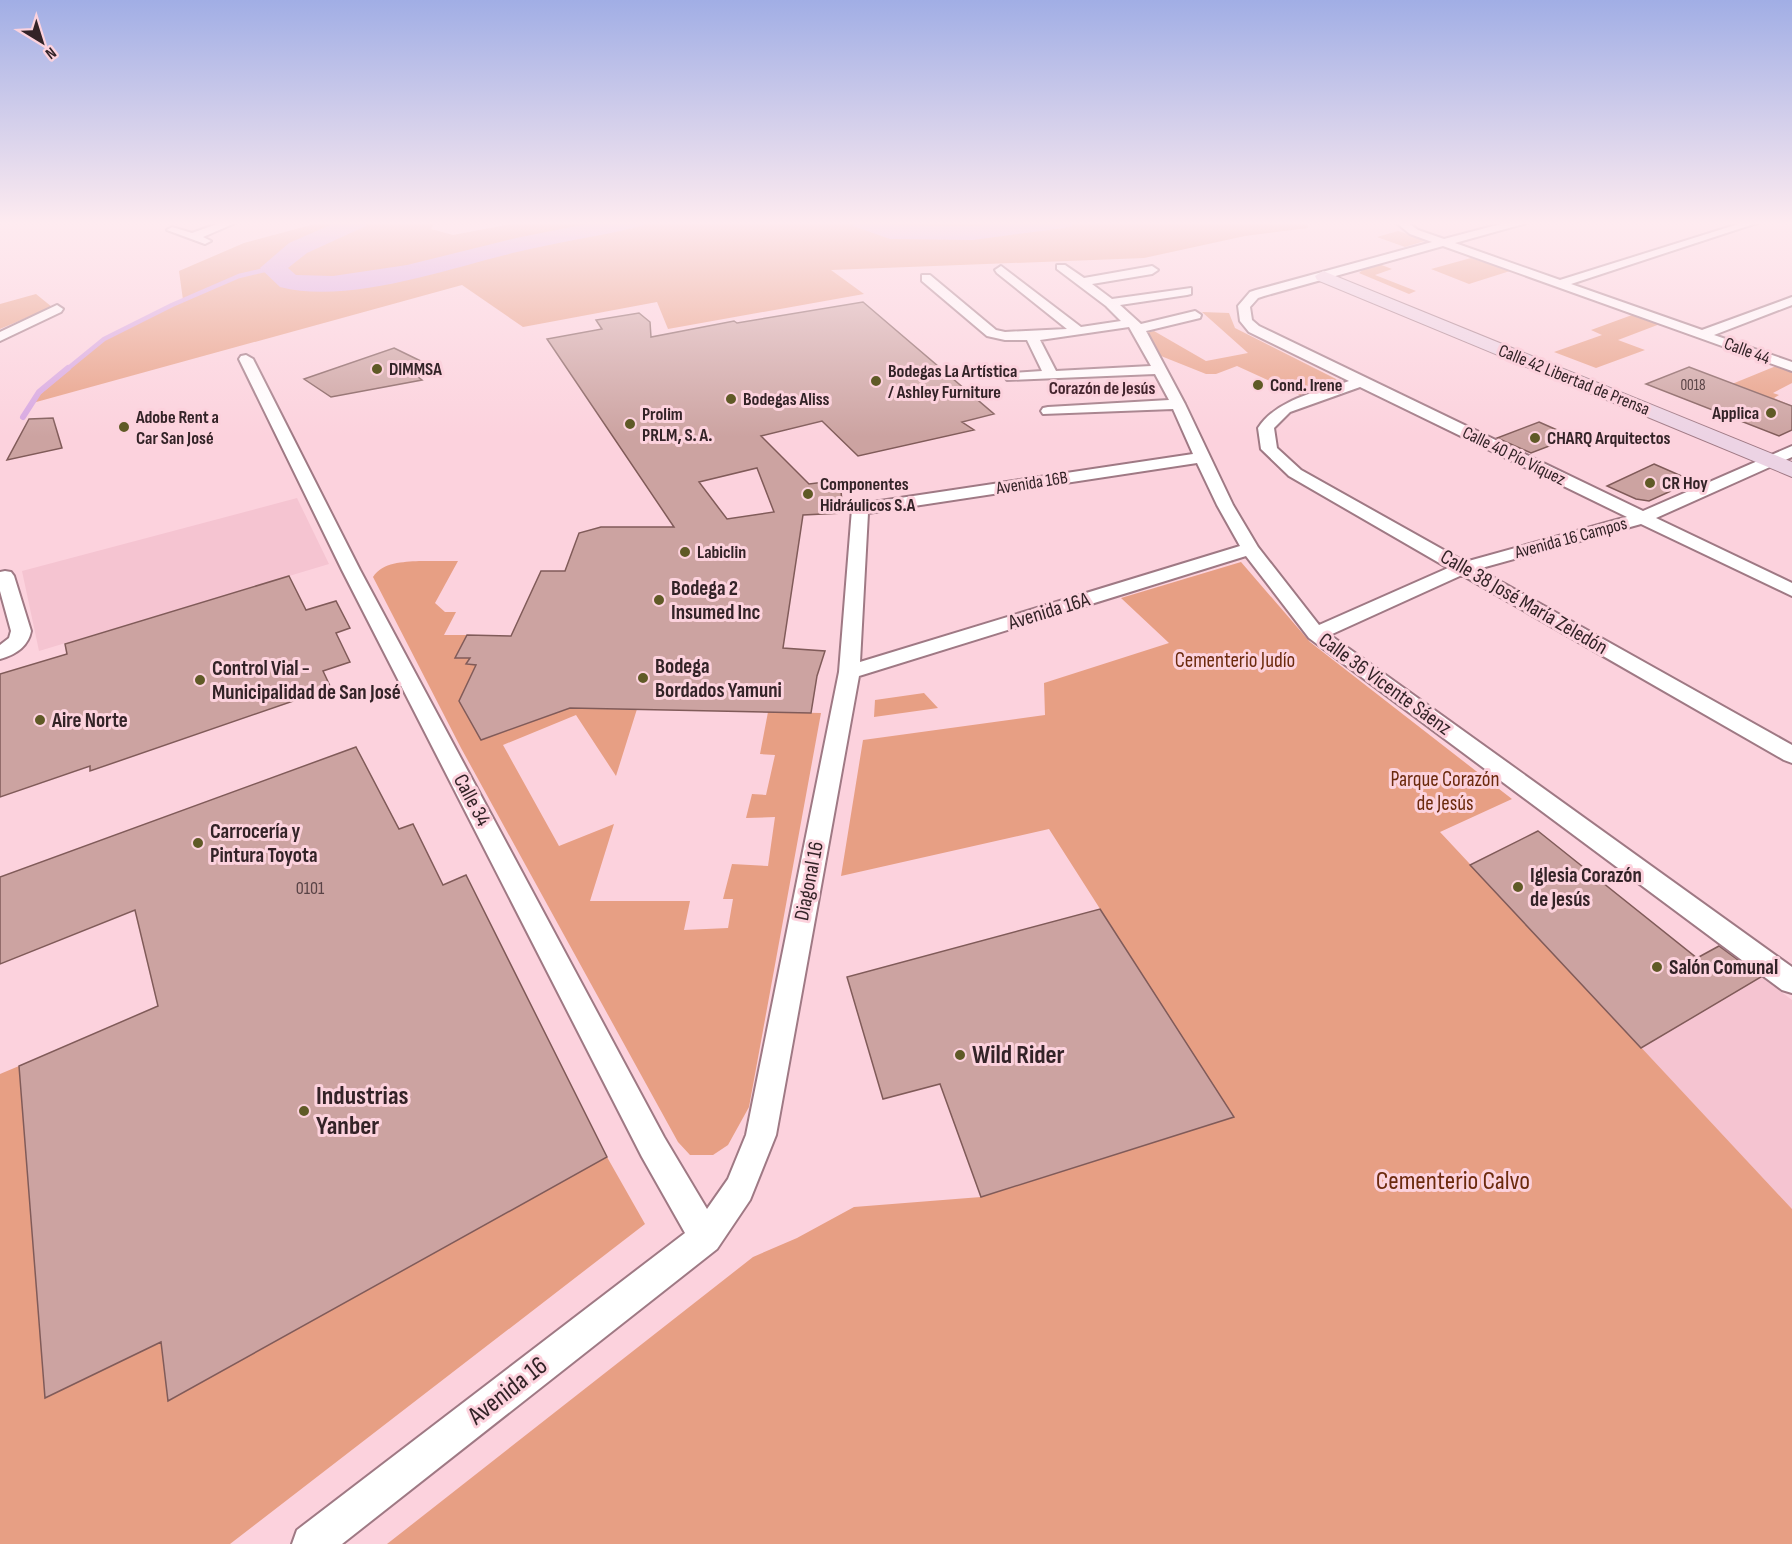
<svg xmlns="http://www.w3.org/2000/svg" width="1792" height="1544" font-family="'Sofia Sans Condensed',sans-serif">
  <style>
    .built { fill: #f5c4d1 }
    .green { fill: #e79f84 }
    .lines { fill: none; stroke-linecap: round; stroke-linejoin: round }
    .stream-far1 { stroke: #d6a6e1; stroke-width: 4.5 }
    .stream { stroke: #d6a6e1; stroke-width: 6 }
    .river { fill: #d6a6e1; fill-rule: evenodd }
    .building { fill: #cca3a1; stroke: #805b59; stroke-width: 1.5; fill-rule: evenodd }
    .minor-casing { stroke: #9f7984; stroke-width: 4 }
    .secondary-casing { stroke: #9f7984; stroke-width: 2 }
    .minor { fill: #fff; fill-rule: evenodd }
    .secondary { fill: #ecd3e4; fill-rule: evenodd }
    .poi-dot { fill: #5f5a26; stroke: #fcd2dd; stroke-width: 2 }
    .labels { text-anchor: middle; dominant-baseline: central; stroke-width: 6; stroke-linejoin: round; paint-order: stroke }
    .far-number-label { font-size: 15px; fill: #594346 }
    .far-street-label { font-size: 18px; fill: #332327; stroke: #fcd2dd }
    .far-poi-label { font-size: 18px; font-weight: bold; fill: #332327; stroke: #fcd2dd; text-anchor: start }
    .far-neighbourhood-label { font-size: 18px; font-weight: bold; fill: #44252e; stroke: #fcd2dd }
    .number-label { font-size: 18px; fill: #594346 }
    .poi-label { font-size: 21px; font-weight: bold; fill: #332327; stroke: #fcd2dd; text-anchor: start }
    .street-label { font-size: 21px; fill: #332327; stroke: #fcd2dd }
    .park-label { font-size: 21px; fill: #6b2a0d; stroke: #fcd2dd }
    .near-poi-label { font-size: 26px; font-weight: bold; fill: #332327; stroke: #fcd2dd; text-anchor: start }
    .near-park-label { font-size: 26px; fill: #6b2a0d; stroke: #fcd2dd }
    .near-street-label { font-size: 26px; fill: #332327; stroke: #fcd2dd }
  </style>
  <rect width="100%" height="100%" fill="#fcd2dd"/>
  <!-- built -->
  <path class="built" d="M 297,498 L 329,564 L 39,651 L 22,571 Z
    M 1761,977 L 1792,1000 L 1792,1209 L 1641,1048 Z"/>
  <!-- green -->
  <path class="green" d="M 326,221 L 435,221 L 431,229 L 453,235 L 527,221 L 1307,221 L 1308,228 L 1245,236 L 1144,258 L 831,270 L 864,294 L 668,329 L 657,302 L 523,327 L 462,285 L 29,404 L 106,338 L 183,300 L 179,271 L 244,243 Z
    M 1398,231 L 1428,240 L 1405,247 L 1377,237 Z
    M 1471,258 L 1510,271 L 1469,284 L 1431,269 Z
    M 1379,264 L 1392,269 L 1375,275 L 1416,291 L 1409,294 L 1359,273 L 1364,269 Z
    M 36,294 L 52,307 L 0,329 L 0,304 Z
    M 1202,312 L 1229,313 L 1235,328 L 1338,380 L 1300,395 L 1237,366 L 1216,374 L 1206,374 L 1161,356 L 1148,332 L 1154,331 L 1206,361 L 1248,353 Z
    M 1632,315 L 1660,324 L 1618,340 L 1645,350 L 1596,368 L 1554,352 L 1602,335 L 1591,330 Z
    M 1776,366 L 1792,372 L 1792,383 L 1773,393 L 1779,395 L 1774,398 L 1792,406 L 1732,384 Z
    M 419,561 L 458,561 L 435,603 L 445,612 L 456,612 L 444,635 L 467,635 L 455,658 L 470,658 L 466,664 L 476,665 L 459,701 L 481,740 L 570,708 L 637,709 L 616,776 L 576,715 L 503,745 L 559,846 L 614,824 L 590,901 L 690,901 L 684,930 L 728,928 L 733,899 L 723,899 L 732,864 L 768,866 L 775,817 L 746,818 L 752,794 L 766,795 L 775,755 L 760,754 L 768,712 L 821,713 L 749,1107 L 728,1145 L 713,1155 L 690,1155 L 678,1142 L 461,748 L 373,577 C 383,562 403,562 419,561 Z
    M 1241,562 L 1310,642 L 1512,799 L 1440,832 L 1792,1209 L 1792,1544 L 387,1544 L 753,1257 L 797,1238 L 854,1207 L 981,1197 L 1233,1117 L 1049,829 L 841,876 L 863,740 L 1045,715 L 1044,683 L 1169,643 L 1121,598 Z
    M 924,693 L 938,708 L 874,717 L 875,700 Z
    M 19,1066 L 45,1397 L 161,1342 L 168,1401 L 607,1157 L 645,1224 L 230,1544 L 0,1544 L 0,1074 Z"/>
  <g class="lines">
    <!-- stream-far1 -->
    <path class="stream-far1" d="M 66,370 L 104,339 L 172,305 L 239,276 L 273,268"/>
    <!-- stream -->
    <path class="stream" d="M 23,417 L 39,392 L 68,368"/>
    <!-- river -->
    <path class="river" d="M 339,221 L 369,221 L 366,226 L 307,253 L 288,268 L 296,275 L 333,276 L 407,265 L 516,238 L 601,221 L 645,221 L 642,226 C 601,236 558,242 517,252 C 449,268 349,305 280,287 L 260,268 L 289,243 Z
      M 850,221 L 882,221 L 893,225 L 973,226 L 1013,221 L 1075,221 L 1072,226 L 1064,228 L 973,240 L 890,239 L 853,226 Z"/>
  </g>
  <!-- building -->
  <path class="building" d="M 863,302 L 994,414 L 962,422 L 974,430 L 858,456 L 822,421 L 761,436 L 809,484 L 840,480 L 843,513 L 803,515 L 783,648 L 825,651 L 817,676 L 811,713 L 570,708 L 481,740 L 459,701 L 476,665 L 466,664 L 470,658 L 455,658 L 467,635 L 511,636 L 541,571 L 565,571 L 579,533 L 601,527 L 674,527 L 547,339 L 602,329 L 596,320 L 639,313 L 650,322 L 651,337 L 734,321 L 737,323 ZM 757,468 L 774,512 L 727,519 L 699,482 Z
    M 394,348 L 431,366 L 413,373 L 422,380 L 331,397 L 304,379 Z
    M 1689,367 L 1792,406 L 1792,430 L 1779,436 L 1646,384 Z
    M 53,418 L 62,448 L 7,460 L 29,419 Z
    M 1539,422 L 1573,437 L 1531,453 L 1497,438 Z
    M 1654,464 L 1693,481 L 1649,501 L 1636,499 L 1607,486 Z
    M 289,576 L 306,610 L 336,601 L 350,628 L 336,633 L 350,662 L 323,671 L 331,688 L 90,771 L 90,766 L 0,797 L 0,674 L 67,654 L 65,644 Z
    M 356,747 L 399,829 L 413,824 L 443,885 L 466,875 L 607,1157 L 168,1401 L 161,1342 L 45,1398 L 19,1066 L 158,1006 L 135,910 L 0,964 L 0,877 Z
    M 1538,831 L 1697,958 L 1719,946 L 1761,977 L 1641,1048 L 1470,865 Z
    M 1100,909 L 1234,1117 L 981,1197 L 940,1084 L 883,1099 L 847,977 Z"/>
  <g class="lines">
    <defs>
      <path id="minor" d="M 225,221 L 240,221 L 203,237 L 211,241 L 205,244 L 167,230 L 172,227 L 192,233 Z
        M 1394,221 L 1406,221 L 1418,230 L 1444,239 L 1512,221 L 1528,221 L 1527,223 L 1455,243 L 1560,280 L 1748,221 L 1763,221 L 1571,284 L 1702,330 L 1792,297 L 1792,305 L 1714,335 L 1792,362 L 1792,371 L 1443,246 L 1264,296 L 1258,298 L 1250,307 L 1252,320 L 1259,326 L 1643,511 L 1792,446 L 1792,457 L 1656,518 L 1792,583 L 1792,596 L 1641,524 L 1478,569 L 1792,745 L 1792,763 L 1784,760 L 1462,575 L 1330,635 L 1792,967 L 1792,993 L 1782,990 L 1309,638 L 1246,556 L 859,676 L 776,1135 L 750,1200 L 717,1249 L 342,1544 L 292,1544 L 297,1530 L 685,1233 L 642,1157 L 342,570 L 239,359 L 241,356 L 246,355 L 253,359 L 360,570 L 664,1137 L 707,1209 L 728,1179 L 746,1135 L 839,672 L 852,509 L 854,505 L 860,504 L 1193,454 L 1173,409 L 1043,414 L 1041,411 L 1043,408 L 1048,407 L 1169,400 L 1155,374 L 1007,380 L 1005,377 L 1012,373 L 1042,371 L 1027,340 L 1005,340 L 987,336 L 922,281 L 922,275 L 930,275 L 996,330 L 1005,332 L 1067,329 L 997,273 L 995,270 L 1001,266 L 1081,327 L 1121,321 L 1106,306 L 1057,269 L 1057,265 L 1065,265 L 1084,278 L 1152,266 L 1158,270 L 1152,274 L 1092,284 L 1112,299 L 1191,288 L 1191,294 L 1187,295 L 1120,305 L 1141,324 L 1195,311 L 1201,315 L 1200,318 L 1146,331 L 1185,404 L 1233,505 L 1258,547 L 1319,625 L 1448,568 L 1289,476 L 1261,449 L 1258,428 C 1277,399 1318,392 1349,381 L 1249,332 L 1240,321 L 1238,306 L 1250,292 L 1256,290 L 1432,242 L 1410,234 ZM 1129,327 L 1151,366 L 1056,371 L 1040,340 ZM 1360,387 L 1627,517 L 1465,562 L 1301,470 L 1277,448 L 1274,428 L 1290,412 ZM 1197,463 L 1217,505 L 1240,546 L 860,662 L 868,513 Z
        M 57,305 L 63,309 L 61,312 L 0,341 L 0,332 Z
        M 5,571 L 11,572 L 14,576 L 31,631 C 28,647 15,655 0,659 L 0,645 L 9,638 L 11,631 L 0,591 L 0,572 Z"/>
      <path id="secondary" d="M 1323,271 L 1792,462 L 1792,477 L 1317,280 L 1315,276 Z"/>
    </defs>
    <!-- minor casing -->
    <use href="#minor" class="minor-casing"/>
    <!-- secondary casing -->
    <use href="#secondary" class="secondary-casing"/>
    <!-- minor -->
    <use href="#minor" class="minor"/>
    <!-- secondary -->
    <use href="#secondary" class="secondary"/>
  </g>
  <!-- sky -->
  <linearGradient id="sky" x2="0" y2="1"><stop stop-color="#a1aee5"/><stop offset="0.51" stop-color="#feebf0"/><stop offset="1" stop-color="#feebf0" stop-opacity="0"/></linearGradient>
  <rect width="1792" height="437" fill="url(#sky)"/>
  <!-- markers -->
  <g class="poi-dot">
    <circle cx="377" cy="369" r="6"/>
    <circle cx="876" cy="381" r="6"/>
    <circle cx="1258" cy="385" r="6"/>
    <circle cx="731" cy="399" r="6"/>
    <circle cx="1771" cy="413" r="6"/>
    <circle cx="630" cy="424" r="6"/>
    <circle cx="124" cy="427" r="6"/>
    <circle cx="1535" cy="438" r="6"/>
    <circle cx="1650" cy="483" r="6"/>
    <circle cx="808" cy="494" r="6"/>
    <circle cx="685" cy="552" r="6"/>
    <circle cx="659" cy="600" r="6"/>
    <circle cx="643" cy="678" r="6"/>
    <circle cx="200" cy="680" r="6"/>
    <circle cx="40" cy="720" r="6"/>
    <circle cx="198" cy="843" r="6"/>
    <circle cx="1518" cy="887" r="6"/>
    <circle cx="1657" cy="967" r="6"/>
    <circle cx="960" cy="1055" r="6"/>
    <circle cx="304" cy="1111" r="6"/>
  </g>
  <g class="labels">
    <!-- far-number labels -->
    <g class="far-number-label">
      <text x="1693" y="385">0018</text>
    </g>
    <!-- far-street labels -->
    <g class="far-street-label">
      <text transform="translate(1747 351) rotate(20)">Calle 44</text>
      <text transform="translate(1574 380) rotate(22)">Calle 42 Libertad de Prensa</text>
      <text transform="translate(1514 456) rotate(26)">Calle 40 Pío Víquez</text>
      <text transform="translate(1032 483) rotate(-9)">Avenida 16B</text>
      <text transform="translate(1571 538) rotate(-15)">Avenida 16 Campos</text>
    </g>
    <!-- far-poi labels -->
    <g class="far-poi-label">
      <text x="389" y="369">DIMMSA</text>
      <text x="888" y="371">Bodegas La Artística<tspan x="888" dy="21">/ Ashley Furniture</tspan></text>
      <text x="1270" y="385">Cond. Irene</text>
      <text x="743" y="399">Bodegas Aliss</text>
      <text x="1759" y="413" text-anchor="end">Applica</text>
      <text x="642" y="414">Prolim<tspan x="642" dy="21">PRLM, S. A.</tspan></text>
      <text x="136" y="417">Adobe Rent a<tspan x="136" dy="21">Car San José</tspan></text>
      <text x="1547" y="438">CHARQ Arquitectos</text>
      <text x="1662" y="483">CR Hoy</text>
      <text x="820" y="484">Componentes<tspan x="820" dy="21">Hidráulicos S.A</tspan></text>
      <text x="697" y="552">Labiclin</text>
    </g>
    <!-- far-neighbourhood labels -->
    <g class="far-neighbourhood-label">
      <text x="1102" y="388">Corazón de Jesús</text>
    </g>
    <!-- number labels -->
    <g class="number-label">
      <text x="310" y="888">0101</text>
    </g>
    <!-- poi labels -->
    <g class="poi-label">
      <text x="671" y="588">Bodega 2<tspan x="671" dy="24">Insumed Inc</tspan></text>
      <text x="655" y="666">Bodega<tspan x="655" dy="24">Bordados Yamuni</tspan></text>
      <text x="212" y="668">Control Vial -<tspan x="212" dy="24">Municipalidad de San José</tspan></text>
      <text x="52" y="720">Aire Norte</text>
      <text x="210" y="831">Carrocería y<tspan x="210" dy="24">Pintura Toyota</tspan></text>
      <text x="1530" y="875">Iglesia Corazón<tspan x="1530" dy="24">de Jesús</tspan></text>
      <text x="1669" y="967">Salón Comunal</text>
    </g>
    <!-- street labels -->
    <g class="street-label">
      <text transform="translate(1524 602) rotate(30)">Calle 38 José María Zeledón</text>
      <text transform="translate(1049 611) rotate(-17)">Avenida 16A</text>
      <text transform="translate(1385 684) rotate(36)">Calle 36 Vicente Sáenz</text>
      <text transform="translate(472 800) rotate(62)">Calle 34</text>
      <text transform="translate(809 881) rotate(-79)">Diagonal 16</text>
    </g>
    <!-- park labels -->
    <g class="park-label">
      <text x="1235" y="660">Cementerio Judío</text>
      <text x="1445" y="779">Parque Corazón<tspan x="1445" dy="24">de Jesús</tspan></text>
    </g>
    <!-- near-poi labels -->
    <g class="near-poi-label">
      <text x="972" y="1055">Wild Rider</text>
      <text x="316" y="1096">Industrias<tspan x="316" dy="30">Yanber</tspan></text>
    </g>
    <!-- near-park labels -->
    <g class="near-park-label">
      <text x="1453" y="1181">Cementerio Calvo</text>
    </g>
    <!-- near-street labels -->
    <g class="near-street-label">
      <text transform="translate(508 1391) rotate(-38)">Avenida 16</text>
    </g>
  </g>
  <!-- north arrow -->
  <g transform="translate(42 42) rotate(142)" stroke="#fcd2dd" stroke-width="4.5" paint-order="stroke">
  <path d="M0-4.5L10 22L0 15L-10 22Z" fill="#332327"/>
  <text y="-9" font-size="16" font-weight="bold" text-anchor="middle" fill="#332327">N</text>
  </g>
</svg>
